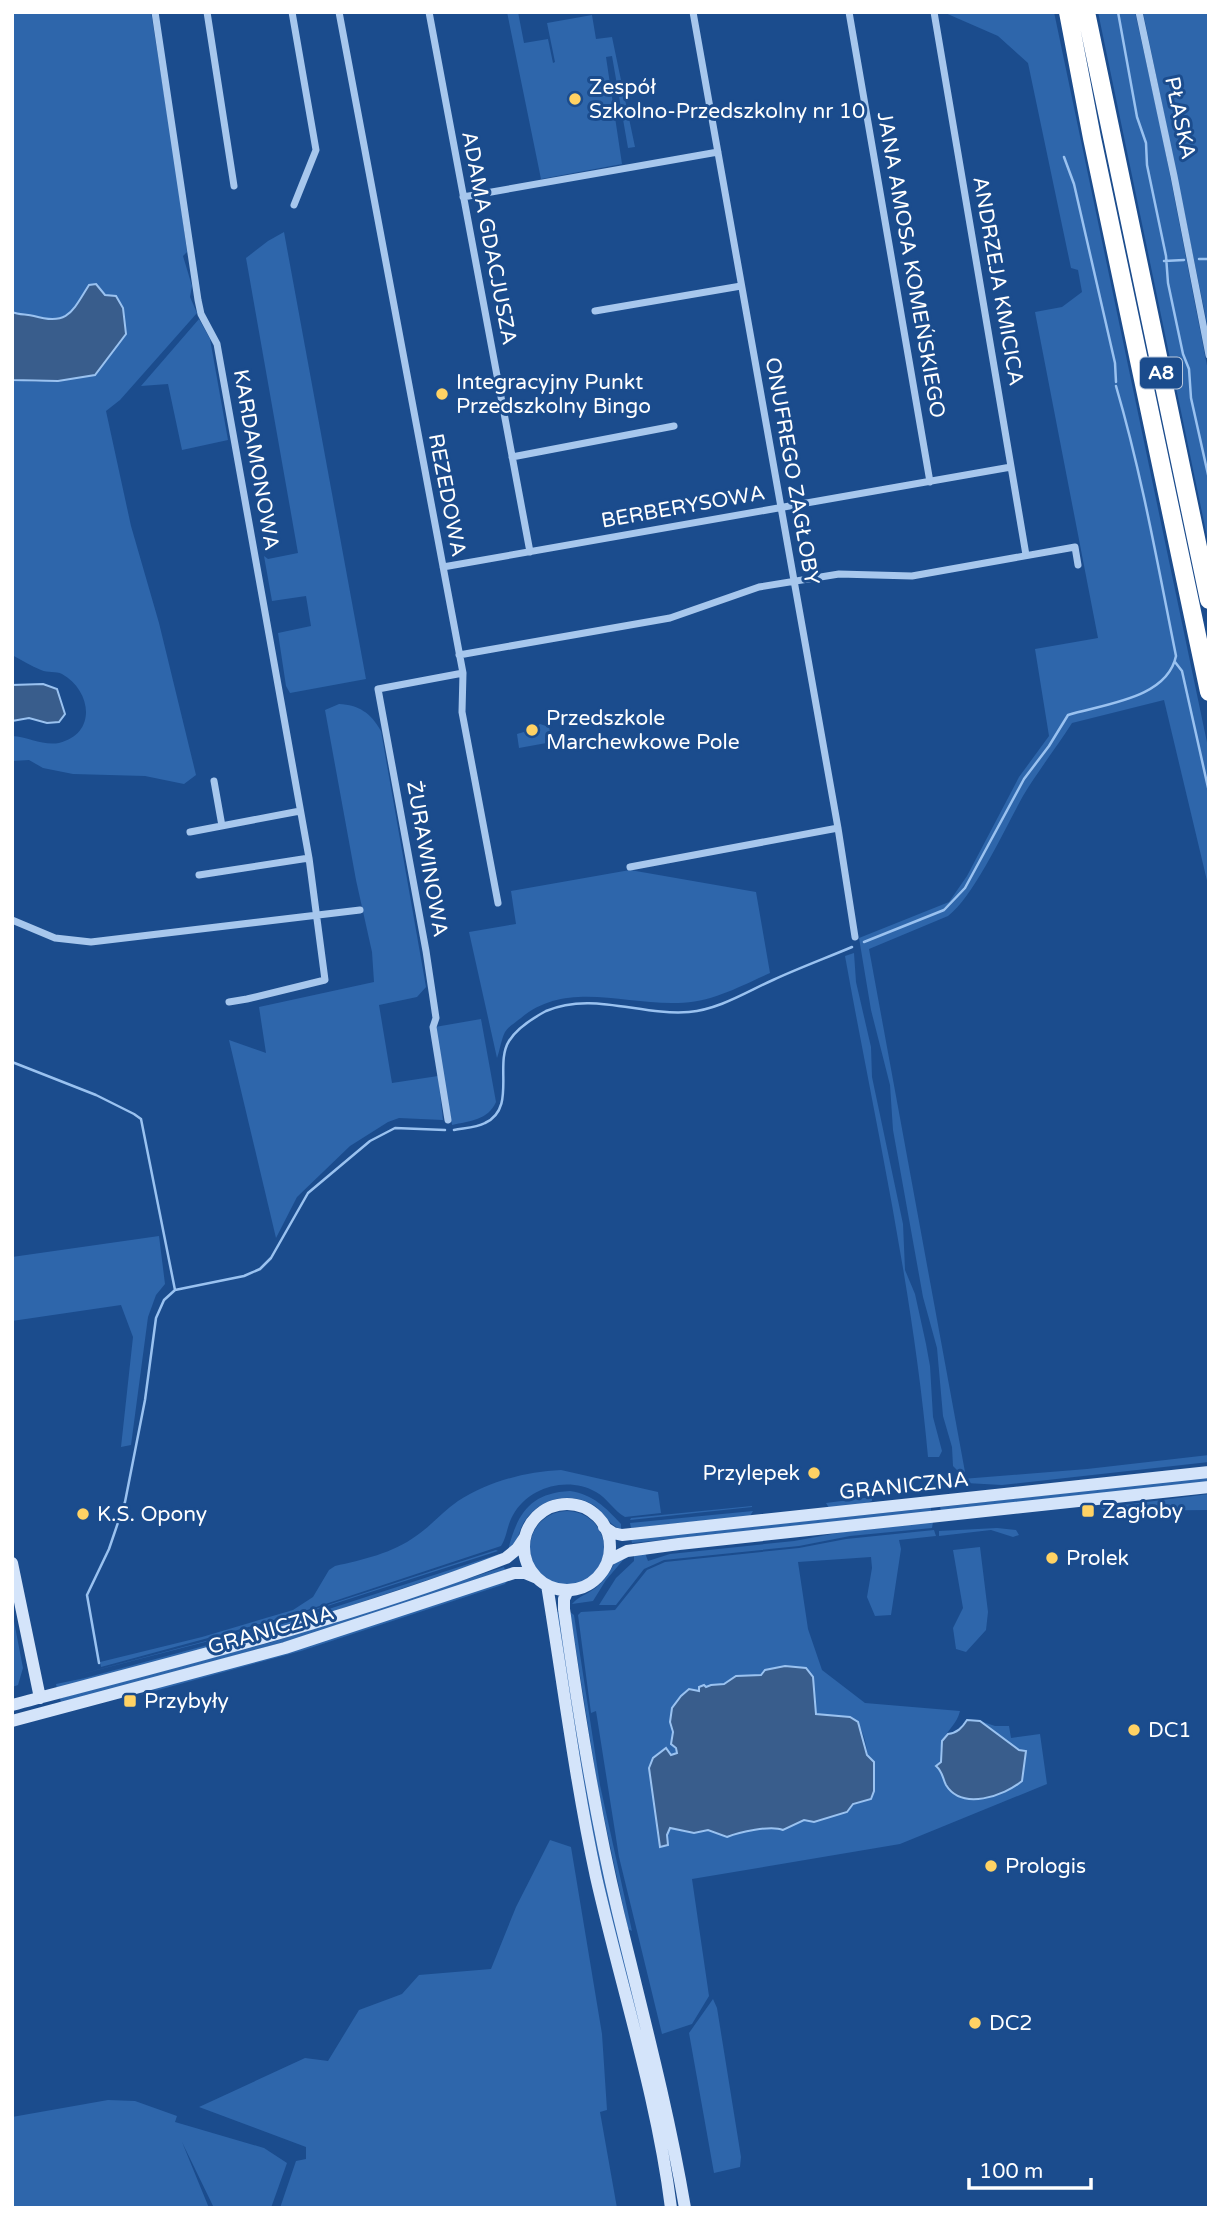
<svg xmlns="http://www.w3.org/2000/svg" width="1221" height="2220" font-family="'Varela Round',sans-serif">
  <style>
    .green { fill: #2e66ab; fill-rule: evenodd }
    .water { fill: #395d8c; stroke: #9ac2f0; stroke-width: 2 }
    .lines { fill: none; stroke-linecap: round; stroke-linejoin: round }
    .stream { stroke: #9ac2f0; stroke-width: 2.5 }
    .street { stroke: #a7c7ed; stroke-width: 7 }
    .secondary { stroke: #d4e4fa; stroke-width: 12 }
    .highway { stroke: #fff; stroke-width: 18 }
    .poi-dot { fill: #ffd264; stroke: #1b4c8d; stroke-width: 2.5 }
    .labels { text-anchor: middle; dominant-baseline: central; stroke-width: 6; stroke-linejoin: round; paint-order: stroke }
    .shield { fill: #1b4c8d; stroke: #bbc9dd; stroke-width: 2 }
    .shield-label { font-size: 19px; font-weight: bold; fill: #fff }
    .poi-label { font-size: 21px; fill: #fff; stroke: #1b4c8d; text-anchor: start }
    .street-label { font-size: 21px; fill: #fff; stroke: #1b4c8d }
  </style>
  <rect width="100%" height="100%" fill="#1b4c8d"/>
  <!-- green -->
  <path class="green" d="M 12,12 L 151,12 L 176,169 L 187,252 L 183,256 L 192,286 L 190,297 L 197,313 L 120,400 L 106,411 L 131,526 L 159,623 L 196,775 L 184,784 L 145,776 L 73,774 L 43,768 L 29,760 L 12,761 L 12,736 C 29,737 43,746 59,743 C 97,734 92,691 62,674 C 56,671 48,673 41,670 C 31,666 22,660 12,655 L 12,380 L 36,382 L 95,375 L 105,360 L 105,295 L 101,289 L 89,285 C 72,312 68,326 34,316 C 27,314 19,315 12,312 Z
    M 507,12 L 518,12 L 524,43 L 548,39 L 553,63 L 555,62 L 547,23 L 592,15 L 596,39 L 612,37 L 635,147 L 628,148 L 612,56 L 606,57 L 622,164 L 541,179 Z
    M 943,12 L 1054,12 L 1209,752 L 1209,889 L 1164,700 L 1072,723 C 1056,748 1038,771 1023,796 C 1005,828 975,895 948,916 L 869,949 L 965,1472 L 960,1473 L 953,1466 L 952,1447 L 943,1416 L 937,1348 L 923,1297 L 893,1130 L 890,1085 L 871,1010 L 859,938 L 949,902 L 967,876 L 1019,777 L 1049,736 L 1035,649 L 1098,638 L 1035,312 L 1062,307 L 1082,292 L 1078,270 L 1071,268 L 1028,63 L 998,36 Z
    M 1098,12 L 1135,12 L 1161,129 L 1209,376 L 1209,546 Z
    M 1143,12 L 1209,12 L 1209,333 Z
    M 284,232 L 366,679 L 290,693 L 286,686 L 278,633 L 311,626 L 306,596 L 272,601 L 264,556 L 268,559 L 298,553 L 246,258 L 268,241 Z
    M 199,319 L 210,339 L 228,440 L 182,450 L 168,384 L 141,386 Z
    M 339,704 C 359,705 371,713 381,731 L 426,987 L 417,997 L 379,1005 L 392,1083 L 438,1076 L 443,1120 L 399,1118 L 388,1122 L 350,1146 L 297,1197 L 276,1238 L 229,1040 L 266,1053 L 259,1007 L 374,982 L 372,952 L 356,880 L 325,710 Z
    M 540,724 L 549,727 L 552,742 L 519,748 L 517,734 L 534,729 Z
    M 630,870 L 756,892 L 770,973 C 741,986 710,1003 678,1003 C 625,1005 566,980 521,1018 C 516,1022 508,1027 505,1032 C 501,1040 500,1050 497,1058 L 469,932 L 516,924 L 511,891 Z
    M 854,953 L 856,982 L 871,1047 L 872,1077 L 903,1224 L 905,1270 L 915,1294 L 926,1344 L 930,1366 L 933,1417 L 942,1451 L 939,1457 L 928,1457 C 913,1289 875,1122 845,956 Z
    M 481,1019 L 496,1102 C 488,1120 470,1121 452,1125 L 435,1027 Z
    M 159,1236 L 165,1284 L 156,1295 L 148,1317 L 131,1445 L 121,1447 L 133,1337 L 121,1305 L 12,1321 L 12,1257 Z
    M 1209,1455 L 1209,1462 L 1002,1485 L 966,1483 L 962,1479 L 1087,1469 Z
    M 561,1470 L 658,1492 L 661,1513 L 625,1517 C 614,1511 607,1498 596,1492 C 567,1476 529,1487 513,1515 C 507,1525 507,1537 501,1546 L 289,1616 L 101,1667 L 100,1662 L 202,1637 L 293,1610 L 313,1597 L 329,1570 L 335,1566 C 362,1560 393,1553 416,1536 C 431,1526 443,1511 458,1501 C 489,1481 525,1472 561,1470 Z
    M 1209,1477 L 1209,1482 L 941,1511 L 940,1507 Z
    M 570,1491 C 594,1495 605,1507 621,1524 L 621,1529 C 608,1525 604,1511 592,1504 C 568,1491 538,1499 524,1522 C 517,1534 520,1541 508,1550 C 517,1515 529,1493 570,1491 Z
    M 1209,1494 L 1209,1510 L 1106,1511 L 1100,1508 Z
    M 872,1497 L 872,1501 L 861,1505 L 829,1508 L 826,1503 Z
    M 752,1506 L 752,1507 L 630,1520 L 631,1518 Z
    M 931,1508 L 931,1512 L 632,1543 L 631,1539 Z
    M 753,1511 L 750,1516 L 631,1528 L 630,1523 Z
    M530 1548a37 37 0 1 1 74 0a37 37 0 1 1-74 0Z
    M 933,1522 L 932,1528 L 850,1536 L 799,1546 L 664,1560 L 644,1569 L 616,1605 L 599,1605 L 616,1578 L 634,1561 L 634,1555 L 645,1553 L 648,1561 L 670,1554 L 794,1541 L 843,1532 Z
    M 997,1528 L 1016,1530 L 1019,1535 L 1013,1537 L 991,1530 L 939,1536 L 939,1531 Z
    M 934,1530 L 936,1536 L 899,1540 L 901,1549 L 891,1615 L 875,1616 L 867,1597 L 872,1568 L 871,1557 L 798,1562 L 808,1629 L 822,1670 L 865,1703 L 960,1711 C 957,1724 948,1729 943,1740 C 937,1753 943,1772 946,1785 L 1019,1750 L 980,1721 L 995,1726 L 1009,1726 L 1011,1738 L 1040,1734 L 1047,1784 L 900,1844 L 692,1879 L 709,1996 L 692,2024 L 662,2034 L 619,1857 L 596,1711 L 591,1713 L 578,1615 L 581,1612 L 615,1610 L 647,1570 L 665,1562 L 799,1548 L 846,1539 ZM 775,1667 L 806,1668 L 813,1677 L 816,1714 C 827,1718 838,1714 849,1717 C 870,1722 870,1781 871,1799 L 853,1805 L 847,1812 L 814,1821 L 804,1820 L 783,1830 C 771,1825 739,1832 727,1837 L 708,1830 L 694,1833 L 670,1828 L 667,1835 L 666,1748 L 671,1755 L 677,1753 L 671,1739 C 674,1731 670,1729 670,1721 C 670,1707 679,1697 689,1689 L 697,1691 L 724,1684 L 736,1676 L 761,1675 Z
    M 980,1547 L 988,1612 L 986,1630 L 966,1652 L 956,1649 L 953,1628 L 963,1608 L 953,1550 Z
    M 496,1550 L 498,1551 L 259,1628 L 70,1677 L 266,1625 Z
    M 499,1554 L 500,1556 L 292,1625 L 57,1689 L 56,1684 L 85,1678 L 267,1629 Z
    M 624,1559 L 606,1580 L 593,1601 L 572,1604 C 578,1597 583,1596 591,1591 C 603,1584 609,1573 616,1561 Z
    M 504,1567 L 505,1570 L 303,1637 L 61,1703 L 60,1698 L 272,1642 Z
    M 508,1580 L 505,1584 L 301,1651 L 140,1695 L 152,1689 Z
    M 12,1611 L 23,1668 L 18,1685 L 12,1687 Z
    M 556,1612 L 559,1612 L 662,2114 L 609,1909 L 591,1826 Z
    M 570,1612 L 574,1615 L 600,1785 L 632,1931 L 628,1929 L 598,1789 Z
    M 550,1840 L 571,1847 L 602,2034 L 607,2110 L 600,2112 L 617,2208 L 280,2208 L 296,2161 L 306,2159 L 306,2147 L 199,2107 L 305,2058 L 328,2061 L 359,2010 L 402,1994 L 419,1975 L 491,1969 L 516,1907 Z
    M 713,1999 L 717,2008 L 741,2157 L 740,2167 L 714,2173 L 689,2033 Z
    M 108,2100 L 135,2101 L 177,2116 L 175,2122 L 264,2148 L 287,2163 L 271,2208 L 214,2208 L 182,2142 L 209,2208 L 12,2208 L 12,2117 Z"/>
  <!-- water -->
  <path class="water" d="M 96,284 L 105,295 L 116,296 L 123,308 L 126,334 L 95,375 L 58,381 L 12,380 L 12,312 C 19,315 27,314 34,316 C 68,326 72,312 89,285 Z
    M 43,684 L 57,689 L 65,714 L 59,722 L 47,723 L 29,718 L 12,721 L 12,685 Z
    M 785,1666 L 806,1668 L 813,1677 L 816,1714 L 850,1717 L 858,1722 L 867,1755 L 874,1762 L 874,1791 L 871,1799 L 853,1804 L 847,1812 L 814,1822 L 804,1820 L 783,1830 C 771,1825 739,1832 727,1837 L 708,1830 L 694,1833 L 670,1828 L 667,1835 L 668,1845 L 660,1847 L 649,1768 L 653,1758 L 666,1748 L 671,1755 L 677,1753 L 676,1748 L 671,1744 L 673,1732 L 670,1722 L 672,1708 L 681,1696 L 689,1689 L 699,1691 L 699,1687 L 704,1685 L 706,1687 L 711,1685 L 724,1684 L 736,1676 L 761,1675 L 765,1670 Z
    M 967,1720 L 980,1721 L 1019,1750 L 1026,1751 L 1022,1781 C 1004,1796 962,1811 946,1785 C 942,1777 943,1772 936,1766 L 941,1762 L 942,1741 L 948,1734 C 957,1733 962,1728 967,1720 Z"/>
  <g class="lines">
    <!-- stream -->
    <path class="stream" d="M 1118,12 L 1137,117 L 1146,143 L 1147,165 L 1166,256 L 1168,283 L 1183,354 L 1189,369 L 1191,398 L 1209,479
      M 1064,157 L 1074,184 L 1115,363 L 1116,382
      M 1199,259 L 1209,259
      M 1164,261 L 1184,260
      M 1175,662 L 1182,671 L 1209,792
      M 864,942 L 944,910 L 965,888 L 1024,779 L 1049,746 L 1068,715 C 1103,704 1167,699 1176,656 C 1158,566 1142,475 1116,386
      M 12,1062 L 96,1095 L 134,1114 L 141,1119 L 175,1290
      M 454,1130 C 464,1128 476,1128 485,1123 C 517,1108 494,1065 509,1041 C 517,1028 533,1018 546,1011 C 592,991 641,1016 689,1012 C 720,1009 746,992 773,980 C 799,968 826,958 852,947
      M 99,1663 L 87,1595 L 109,1549 L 125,1502 L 145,1400 L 156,1318 L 164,1300 L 175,1290 L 244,1276 L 260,1269 L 271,1258 L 308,1193 L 370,1141 L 395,1128 L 445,1130"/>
    <!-- street -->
    <path class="street" d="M 155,12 L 198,300 L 201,314 L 217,344 L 309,858 L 325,980 L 247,999 L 229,1002
      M 207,12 L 234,186
      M 292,12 L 316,150 L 294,205
      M 339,12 L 463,673 L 462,712 L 498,903
      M 429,12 L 530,552
      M 693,12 L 838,828 L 855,937
      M 849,12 L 930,482
      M 934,12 L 1026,555
      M 1139,12 L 1174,176 L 1209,355
      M 463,197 L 718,152
      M 595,311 L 741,286
      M 512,457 L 674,426
      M 443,567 L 1011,467
      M 459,655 L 670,618 L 759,587 L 839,574 L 912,576 L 1075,547 L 1078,565
      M 214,781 L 222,826
      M 190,832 L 300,811
      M 630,867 L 838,828
      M 199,875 L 309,858
      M 12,920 L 55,938 L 91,942 L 360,910
      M 448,1120 L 433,1027 L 436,1018 L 426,951 L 378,689 L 463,673"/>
    <!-- secondary -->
    <path class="secondary" d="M524 1547a43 43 0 1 1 86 0a43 43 0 1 1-86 0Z
      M 604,1527 L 613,1533 L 622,1535 L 1209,1472
      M 609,1560 L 627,1551 L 679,1544 L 1209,1487
      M 12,1563 L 40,1698
      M 547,1585 C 563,1682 575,1780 596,1877 C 621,1987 657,2096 671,2208
      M 568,1590 L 564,1599 L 564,1609 C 578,1711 594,1812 618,1912 C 642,2011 668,2108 685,2208
      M 12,1705 C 179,1661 346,1620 506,1558 L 517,1549 L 525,1537
      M 12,1721 L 285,1648 L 514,1573 L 525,1573 L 537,1578"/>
    <!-- highway -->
    <path class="highway" d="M 1068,12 L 1092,138 L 1209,692
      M 1086,12 L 1209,600"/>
  </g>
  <!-- markers -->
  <g class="poi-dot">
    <circle cx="575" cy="99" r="7"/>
    <circle cx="442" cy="394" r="7"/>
    <circle cx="532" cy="730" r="7"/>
    <circle cx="814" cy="1473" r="7"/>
    <rect x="1081" y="1504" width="14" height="14" rx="3.5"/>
    <circle cx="83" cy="1514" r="7"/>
    <circle cx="1052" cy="1558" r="7"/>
    <rect x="123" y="1694" width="14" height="14" rx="3.5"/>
    <circle cx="1134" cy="1730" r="7"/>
    <circle cx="991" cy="1866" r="7"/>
    <circle cx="975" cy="2023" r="7"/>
  </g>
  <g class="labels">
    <!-- shield labels -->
    <rect class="shield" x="1140" y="357.5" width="42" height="31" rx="5"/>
    <g class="shield-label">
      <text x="1161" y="373">A8</text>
    </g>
    <!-- poi labels -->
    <g class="poi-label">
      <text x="589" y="87">Zespół<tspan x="589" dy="24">Szkolno-Przedszkolny nr 10</tspan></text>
      <text x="456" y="382">Integracyjny Punkt<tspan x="456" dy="24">Przedszkolny Bingo</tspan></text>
      <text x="546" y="718">Przedszkole<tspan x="546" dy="24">Marchewkowe Pole</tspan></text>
      <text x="800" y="1473" text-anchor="end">Przylepek</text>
      <text x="1102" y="1511">Zagłoby</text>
      <text x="97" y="1514">K.S. Opony</text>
      <text x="1066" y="1558">Prolek</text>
      <text x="144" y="1701">Przybyły</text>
      <text x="1148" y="1730">DC1</text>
      <text x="1005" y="1866">Prologis</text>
      <text x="989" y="2023">DC2</text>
    </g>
    <!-- street labels -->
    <g class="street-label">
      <text transform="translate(1180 118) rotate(78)">PŁASKA</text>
      <text transform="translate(489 238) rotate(79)">ADAMA GDACJUSZA</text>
      <text transform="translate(911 265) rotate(80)">JANA AMOSA KOMEŃSKIEGO</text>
      <text transform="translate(998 281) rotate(80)">ANDRZEJA KMICICA</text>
      <text transform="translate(256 460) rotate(80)">KARDAMONOWA</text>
      <text transform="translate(792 471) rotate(80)">ONUFREGO ZAGŁOBY</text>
      <text transform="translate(447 495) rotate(79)">REZEDOWA</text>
      <text transform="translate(683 507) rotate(-10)">BERBERYSOWA</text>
      <text transform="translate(427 859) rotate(80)">ŻURAWINOWA</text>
      <text transform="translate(904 1486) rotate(-6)">GRANICZNA</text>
      <text transform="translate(271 1630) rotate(-16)">GRANICZNA</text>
    </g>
  </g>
  <!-- border -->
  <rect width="1221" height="2220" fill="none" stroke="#ffffff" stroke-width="28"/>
  <!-- scale -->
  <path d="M969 2178v10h122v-10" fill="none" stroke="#ffffff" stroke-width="3.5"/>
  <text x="979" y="2178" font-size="21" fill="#ffffff" stroke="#1b4c8d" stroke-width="5" paint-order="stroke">100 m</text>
</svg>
